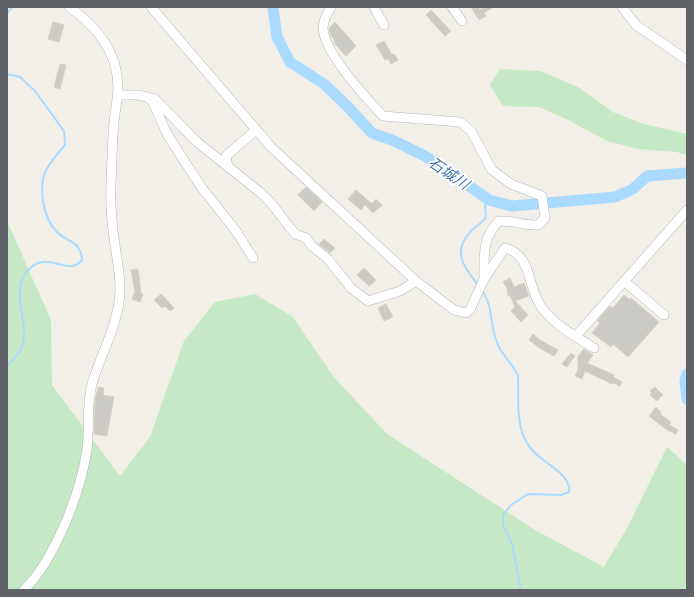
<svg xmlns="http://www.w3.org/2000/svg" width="694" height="597" font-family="Arial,'Noto Sans JP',sans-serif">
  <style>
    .green { fill: #c5e8c5 }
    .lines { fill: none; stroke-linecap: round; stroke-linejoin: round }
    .stream { stroke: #aadaff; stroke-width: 2 }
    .river { stroke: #aadaff; stroke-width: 11 }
    .building { fill: #cccac5; stroke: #d6d1c6 }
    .minor-casing { stroke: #b5b8bc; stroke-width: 10 }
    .minor { stroke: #fff; stroke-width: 9 }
    .labels { text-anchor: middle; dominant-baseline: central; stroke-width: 3.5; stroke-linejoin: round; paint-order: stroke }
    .water-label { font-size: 15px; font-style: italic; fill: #4174aa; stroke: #fff }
  </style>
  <rect width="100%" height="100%" fill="#f1efe8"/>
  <!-- green -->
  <path class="green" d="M 500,69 L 540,71 L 578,87 L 613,112 L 644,124 L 687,134 L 687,155 L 677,152 L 638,149 L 607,141 L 568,120 L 539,107 L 503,106 L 490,85 Z
    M 7,221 L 51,320 L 52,385 L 120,476 L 150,437 L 184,341 L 215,302 L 255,294 L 293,317 L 333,376 L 387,434 L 535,530 L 604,567 L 627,528 L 667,447 L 687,465 L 687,590 L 7,590 Z"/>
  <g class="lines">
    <!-- stream -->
    <path class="stream" d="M 7,14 L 12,7
      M 7,74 L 20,77 L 35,91 L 64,131 L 65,145 C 58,153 51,161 46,170 C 38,188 43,218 57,232 C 68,243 81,240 82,260 C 66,279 46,245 25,274 C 11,294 30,324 22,347 C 20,354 11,361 7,366
      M 478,285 C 463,265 451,252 472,230 C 477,226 482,223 486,217 L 485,206 L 487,198
      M 482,290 C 494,307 489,328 499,347 C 504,357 513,365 518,375 C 519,401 514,433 534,452 C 544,463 572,475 569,492 L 561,495 L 528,494 L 511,505 L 503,515 L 503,525 L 512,544 L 521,590
      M 7,483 L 7,489"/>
    <!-- river -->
    <path class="river" d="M 273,7 L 277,37 L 290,62 L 324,84 L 346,105 L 372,133 L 392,140 L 425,156 L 448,171 L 489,200 L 512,206 L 615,197 L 633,189 L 647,176 L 687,173
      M 687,374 L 685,381 L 687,399"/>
  </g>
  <!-- building -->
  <path class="building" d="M 471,7 L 478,7 L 480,10 L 484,7 L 493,7 L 484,13 L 486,16 L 479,20 Z
    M 431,10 L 451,31 L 445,36 L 426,15 Z
    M 53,22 L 64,25 L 59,42 L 48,39 Z
    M 335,22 L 356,46 L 346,56 L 335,44 L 334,39 L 331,36 L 329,28 Z
    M 384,41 L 392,55 L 394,54 L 398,60 L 391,64 L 388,59 L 385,60 L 376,45 Z
    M 60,64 L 66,65 L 60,89 L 54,87 Z
    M 306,187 L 322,202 L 314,211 L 298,195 Z
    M 356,190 L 372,204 L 376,199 L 382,205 L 373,213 L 365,205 L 361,210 L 348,199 Z
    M 324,239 L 335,248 L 330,253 L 319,244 Z
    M 364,268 L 376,280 L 369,286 L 357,275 Z
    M 138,269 L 141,293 L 143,294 L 140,302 L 132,299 L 135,292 L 131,270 Z
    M 510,278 L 514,287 L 524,283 L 529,296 L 515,301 L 528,315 L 521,322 L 511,311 L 515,307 L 510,295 L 508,296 L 507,288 L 503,282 Z
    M 161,294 L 174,308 L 170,311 L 165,306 L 162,308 L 154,300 Z
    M 624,295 L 630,300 L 631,298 L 659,322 L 628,357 L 613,344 L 611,347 L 592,333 L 600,323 L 597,321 L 610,306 L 613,308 Z
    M 386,304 L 393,317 L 384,321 L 378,308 Z
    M 533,334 L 540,340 L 558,350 L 554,356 L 541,349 L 529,340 Z
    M 584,349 L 593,355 L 587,363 L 614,375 L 613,377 L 622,382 L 620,386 L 613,383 L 612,384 L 585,371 L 582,379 L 575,376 L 578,370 L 578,356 Z
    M 571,353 L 575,356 L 567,367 L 562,364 Z
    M 98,387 L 104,388 L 103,395 L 114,397 L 107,436 L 94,434 L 95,401 Z
    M 655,387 L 663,395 L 657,401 L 650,395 L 652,393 L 650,391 Z
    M 656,407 L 661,412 L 660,414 L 671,422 L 669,425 L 678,430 L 676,434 L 667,430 L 649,416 Z"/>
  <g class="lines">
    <defs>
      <path id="minor" d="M 151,7 L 271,147 L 416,281 L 454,310 L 466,313 L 470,310 L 484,279 L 505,248 C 534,256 526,287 542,308 C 556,326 575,336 594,348
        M 331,7 C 327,13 324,19 323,27 C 323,52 366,98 383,116 L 460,122 L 471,131 L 492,170 L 511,184 L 542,196 L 545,218 L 538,225 C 525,226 512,220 499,221 C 482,238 484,256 484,279
        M 374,7 L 384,25
        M 452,7 L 462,21
        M 622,7 L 636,25 L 687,60
        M 119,95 L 138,95 L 147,97 L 153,102 L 167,134 L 183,159 L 202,188 L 236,231 L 253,258
        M 147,97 L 155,99 L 197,142 L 261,193 L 271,203 L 295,234 L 306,238 L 312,246 L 328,259 L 351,288 L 368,301 L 400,291 L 416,281
        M 228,167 L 226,156 L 256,130
        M 624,281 L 664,315
        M 576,336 L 687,210
        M 24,590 C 55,559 81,492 87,449 C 90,427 86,406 92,384 C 101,353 120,322 120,288 C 120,273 117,260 115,245 C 112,225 110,203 111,183 C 112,163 112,143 114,123 C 116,101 121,88 115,65 C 108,41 89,21 69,7"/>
    </defs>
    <!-- minor casing -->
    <use href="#minor" class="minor-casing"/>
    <!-- minor -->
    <use href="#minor" class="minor"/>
  </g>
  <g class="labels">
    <!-- water labels -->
    <g class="water-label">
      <text transform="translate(449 173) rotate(34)">石城川</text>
    </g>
  </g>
  <!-- border -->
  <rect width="694" height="597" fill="none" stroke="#5f6368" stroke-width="16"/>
</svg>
